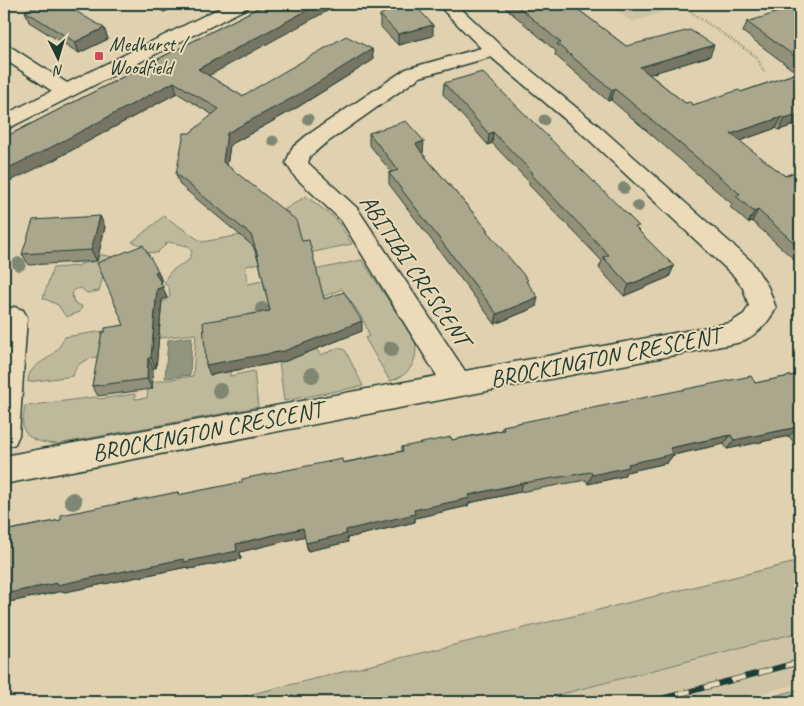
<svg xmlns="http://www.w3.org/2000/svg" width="804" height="706" font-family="Caveat,sans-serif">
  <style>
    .built { fill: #d0c4a6 }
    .green { fill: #bfb99b; stroke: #6f7b68 }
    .water { fill: #93967e; stroke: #657260 }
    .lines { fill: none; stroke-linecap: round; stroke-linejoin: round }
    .street-casing { stroke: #1f3d34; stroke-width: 3 }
    .secondary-casing { stroke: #1f3d34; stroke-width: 3 }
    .path { stroke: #1f3d34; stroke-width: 2.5; stroke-dasharray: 0.5 2.5; stroke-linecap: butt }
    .street { fill: #ecdbb8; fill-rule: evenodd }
    .secondary { fill: #ecdbb8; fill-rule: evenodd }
    .rail-casing { stroke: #1f3d34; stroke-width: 6 }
    .rail { stroke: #ecdbb8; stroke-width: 4.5; stroke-dasharray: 14; stroke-linecap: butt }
    .tree { fill: #7f8671 }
    .wall { fill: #929079; stroke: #1f3d34 }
    .shaded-wall { fill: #777563; stroke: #1f3d34 }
    .building { fill: #aaa78d; stroke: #1f3d34 }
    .poi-dot { fill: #d1495b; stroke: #ecdbb8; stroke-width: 2 }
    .labels { text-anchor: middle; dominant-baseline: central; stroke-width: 4; stroke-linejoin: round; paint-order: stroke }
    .far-poi-label { font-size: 20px; fill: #1f3d34; stroke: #ecdbb8; text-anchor: start }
    .street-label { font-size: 24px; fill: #1f3d34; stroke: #ecdbb8 }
  </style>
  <rect width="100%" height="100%" fill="#e0d1b0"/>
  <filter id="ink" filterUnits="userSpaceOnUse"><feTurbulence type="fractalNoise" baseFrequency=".02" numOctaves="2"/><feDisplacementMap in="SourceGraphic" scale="10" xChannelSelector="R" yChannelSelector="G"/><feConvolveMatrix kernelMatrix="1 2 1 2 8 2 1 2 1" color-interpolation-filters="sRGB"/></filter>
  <g filter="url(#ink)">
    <!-- built -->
    <path class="built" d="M 607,4 L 688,4 L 632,22 Z
      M 800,632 L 800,683 L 729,702 L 533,702 Z"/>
    <!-- green -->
    <path class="green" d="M 306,196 L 336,219 L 352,244 L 246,266 L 248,284 L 362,260 L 415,341 C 419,361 409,376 390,381 L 365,338 L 369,336 C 366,319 351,303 342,289 L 285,312 L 321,355 L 339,348 L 345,350 L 363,386 L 284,401 L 275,329 L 210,374 L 230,371 L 230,376 L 254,371 L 258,407 L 58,444 C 46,443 27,442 23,427 C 22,421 24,412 25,406 L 96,397 L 99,399 L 135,394 L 135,399 L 147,398 L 148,390 L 152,382 L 193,376 L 196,334 L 159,338 L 136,314 L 165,301 L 170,296 L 169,287 L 164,284 C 168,269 177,268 189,260 L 192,252 L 188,246 L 168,242 L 157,253 L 145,252 L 143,246 L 132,242 L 164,216 L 202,242 L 293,226 L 289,221 L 289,213 L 284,210 Z
      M 98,254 L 113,257 L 107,261 L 99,291 L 87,293 L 81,288 L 73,290 L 72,294 L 74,303 L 82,306 L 80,312 L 66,317 L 58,305 L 43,298 L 53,268 L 79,266 L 80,264 L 96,261 Z
      M 117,329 L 97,357 C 85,359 75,364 73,376 L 28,382 C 28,366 43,363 53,354 C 58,349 62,343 65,337 Z
      M 800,561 L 800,632 L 531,702 L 219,702 Z
      M 800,689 L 800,702 L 753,702 Z"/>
    <!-- water -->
    <path class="water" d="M 192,337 L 190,375 L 165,378 L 168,340 Z"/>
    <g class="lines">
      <defs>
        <path id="street" d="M 437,4 L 456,4 L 501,46 L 600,127 L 752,262 L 768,287 L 776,308 C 767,325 755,337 737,343 L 4,484 L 4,456 L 437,376 L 341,220 L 295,177 L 286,163 L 292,148 L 306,136 L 406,69 L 481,48 ZM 491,57 L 586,137 L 734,276 L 743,288 L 749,306 L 744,314 L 730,323 L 465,371 L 357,208 L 308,163 L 310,156 L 322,146 L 420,77 Z
          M 14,307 L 23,310 L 27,317 L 19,435 L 15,444 L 4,448 L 4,311 Z"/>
        <path id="secondary" d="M 228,4 L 250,4 L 247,8 L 11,127 L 4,129 L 4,115 L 52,91 L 4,59 L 4,45 L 11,47 L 67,83 Z"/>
      </defs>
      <!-- street casing -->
      <use href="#street" class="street-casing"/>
      <!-- secondary casing -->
      <use href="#secondary" class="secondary-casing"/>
      <!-- path -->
      <path class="path" d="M 679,4 L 757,57 L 765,74"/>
      <!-- street -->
      <use href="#street" class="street"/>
      <!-- secondary -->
      <use href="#secondary" class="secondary"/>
      <defs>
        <path id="rail" d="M 650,702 L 800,662"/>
      </defs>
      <!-- rail casing -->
      <use href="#rail" class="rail-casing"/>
      <!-- rail -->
      <use href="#rail" class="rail"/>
    </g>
    <!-- trees -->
    <g class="tree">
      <circle cx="308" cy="119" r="5.5"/>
      <circle cx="544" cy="120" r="5.5"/>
      <circle cx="273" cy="141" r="5.5"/>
      <circle cx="624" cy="188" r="6"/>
      <circle cx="638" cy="206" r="6"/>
      <circle cx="19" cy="264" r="7"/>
      <circle cx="262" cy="309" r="7"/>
      <circle cx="391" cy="349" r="8"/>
      <circle cx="312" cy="375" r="8"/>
      <circle cx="220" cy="391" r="8"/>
      <circle cx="73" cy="501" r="9"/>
    </g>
    <!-- wall -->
    <path class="wall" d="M 149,4 L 182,4 L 164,12 Z
      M 266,4 L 209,76 L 242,96 L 372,49 L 373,60 L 298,107 L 230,145 L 227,165 L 302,241 L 324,299 L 362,331 L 286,361 L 210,375 L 270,311 L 259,262 L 253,246 L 180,185 L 176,174 L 190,133 L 213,115 L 177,93 L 50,162 L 15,132 Z
      M 501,4 L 571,4 L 626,46 L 710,56 L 649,74 L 685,103 L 693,105 L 741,92 L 797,73 L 743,32 L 747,22 L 800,17 L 800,123 L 779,130 L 776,128 L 739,141 L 785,176 L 800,170 L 800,265 L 752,221 L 748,223 L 730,207 L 732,204 L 611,100 L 608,101 L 555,55 L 556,51 Z
      M 25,11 L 104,28 L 108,39 L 79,53 L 29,22 Z
      M 380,15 L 433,36 L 398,45 L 380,26 Z
      M 444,83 L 637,229 L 674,266 L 669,277 L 624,296 L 599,268 L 602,261 L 529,185 L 529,182 L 492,143 L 488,145 L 443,94 Z
      M 369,133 L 423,153 L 422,153 L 487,229 L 487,232 L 528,284 L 536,307 L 495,324 L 389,184 L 389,173 L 391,172 L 369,144 Z
      M 100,216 L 105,227 L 97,261 L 29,265 L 22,254 Z
      M 158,271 L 162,282 L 161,283 L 167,298 L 162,300 L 156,368 L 153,368 L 152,389 L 98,396 L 92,386 L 105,332 L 124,325 Z
      M 800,374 L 800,443 L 795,444 L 789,436 L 727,449 L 724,444 L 673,455 L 667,463 L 626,472 L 624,476 L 588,484 L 586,480 L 520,492 L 469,503 L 468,506 L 415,518 L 415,522 L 347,538 L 348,542 L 308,551 L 305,536 L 240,552 L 241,559 L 189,569 L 187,567 L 65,592 L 63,591 L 4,603 L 4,531 L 61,520 L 178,492 L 179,495 L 402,451 L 402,447 L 452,440 L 501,430 L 503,426 L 755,383 Z"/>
    <!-- shaded-wall -->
    <path class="shaded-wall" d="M 161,4 L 182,4 L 164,12 Z
      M 319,4 L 340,4 L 201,80 L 198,69 Z
      M 433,25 L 433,36 L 398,45 L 398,34 Z
      M 104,28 L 108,39 L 79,53 L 75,42 Z
      M 714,45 L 710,56 L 637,78 L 640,67 Z
      M 372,49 L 373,60 L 298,107 L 230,145 L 226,173 L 223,162 L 227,133 Z
      M 174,82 L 177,93 L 50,162 L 4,184 L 4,170 Z
      M 615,89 L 611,100 L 608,101 L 612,90 Z
      M 800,114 L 800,123 L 779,130 L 785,119 Z
      M 782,117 L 776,128 L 726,146 L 731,134 Z
      M 493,132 L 492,143 L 488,145 L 489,134 Z
      M 424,141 L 423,153 L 416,155 L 416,144 Z
      M 758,210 L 752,221 L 748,223 L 754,212 Z
      M 100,216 L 105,227 L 97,261 L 91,250 Z
      M 4,259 L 8,265 L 4,267 Z
      M 674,266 L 669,277 L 624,296 L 629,285 Z
      M 158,271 L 162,282 L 160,283 L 155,272 Z
      M 163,287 L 167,298 L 162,300 L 156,368 L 151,358 L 157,289 Z
      M 538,297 L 536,307 L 495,324 L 497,314 Z
      M 362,321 L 362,331 L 286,361 L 210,375 L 206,365 Z
      M 148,358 L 153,368 L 152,389 L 147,379 Z
      M 798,427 L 789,436 L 727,449 L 734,440 Z
      M 731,435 L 724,444 L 673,455 L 667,463 L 626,472 L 624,476 L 588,484 L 592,475 L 628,464 L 670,448 Z
      M 800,439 L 800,443 L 795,444 Z
      M 523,483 L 520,492 L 469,503 L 468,506 L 415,518 L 415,522 L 347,538 L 348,542 L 308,551 L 306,543 L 346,530 L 414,510 L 469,495 Z
      M 303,528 L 306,536 L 240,552 L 241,559 L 189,569 L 187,567 L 65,592 L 63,591 L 4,603 L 4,594 L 236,544 Z"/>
    <!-- building -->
    <path class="building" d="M 41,4 L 64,4 L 104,28 L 75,42 L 25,11 Z
      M 266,4 L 319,4 L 198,69 L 242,96 L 346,36 L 372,49 L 296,96 L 227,133 L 223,162 L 296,220 L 302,241 L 309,240 L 324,299 L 344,292 L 362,321 L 284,351 L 206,365 L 203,322 L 270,311 L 257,253 L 251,235 L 176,174 L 184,133 L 190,133 L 219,109 L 174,82 L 44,151 L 4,170 L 4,137 L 15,132 Z
      M 400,4 L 414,4 L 433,25 L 398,34 L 380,15 Z
      M 515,4 L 571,4 L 626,46 L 690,30 L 714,45 L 640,67 L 685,103 L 690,102 L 693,105 L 739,90 L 741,92 L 800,72 L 800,114 L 785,119 L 782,117 L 731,134 L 785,176 L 800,170 L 800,248 L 758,210 L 754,212 L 736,196 L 740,194 L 615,89 L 612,90 L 557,44 L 561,43 Z
      M 788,9 L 800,17 L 800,60 L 747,22 Z
      M 482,72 L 639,226 L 635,227 L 674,266 L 629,285 L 603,257 L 609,255 L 531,174 L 533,173 L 493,132 L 489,134 L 444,83 Z
      M 406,121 L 424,141 L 416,144 L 422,153 L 487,229 L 486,230 L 528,280 L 526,281 L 538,297 L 497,314 L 389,173 L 398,170 L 369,133 Z
      M 100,216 L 91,250 L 22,254 L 33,220 Z
      M 143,245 L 158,271 L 155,272 L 163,287 L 157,289 L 151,358 L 148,358 L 147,379 L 92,386 L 102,332 L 105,332 L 105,328 L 124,325 L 97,263 Z
      M 800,374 L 800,430 L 798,427 L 734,440 L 731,435 L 670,448 L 673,454 L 628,464 L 629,467 L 592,475 L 591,472 L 523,483 L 469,495 L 470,498 L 414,510 L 415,514 L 346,530 L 346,534 L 306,543 L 303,528 L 236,544 L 237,551 L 184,562 L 183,559 L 57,585 L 57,583 L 4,594 L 4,531 L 61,520 L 61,515 L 178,492 L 178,495 L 242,482 L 242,479 L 342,459 L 343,463 L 403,451 L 402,447 L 451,437 L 452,440 L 504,430 L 503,426 L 751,376 L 755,383 Z"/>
  </g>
  <!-- markers -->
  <rect class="poi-dot" x="94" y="51" width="10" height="10" rx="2.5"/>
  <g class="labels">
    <!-- far-poi labels -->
    <g class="far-poi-label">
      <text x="109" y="44">Medhurst /<tspan x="109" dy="23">Woodfield</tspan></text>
    </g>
    <!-- street labels -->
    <g class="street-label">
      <text transform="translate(415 270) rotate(56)">ABITIBI CRESCENT</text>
      <text transform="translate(605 357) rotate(-11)">BROCKINGTON CRESCENT</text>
      <text transform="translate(207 431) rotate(-11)">BROCKINGTON CRESCENT</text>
    </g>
  </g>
  <!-- margin -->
  <rect width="804" height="706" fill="none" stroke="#ecdbb8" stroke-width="20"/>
  <rect x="10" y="10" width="784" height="686" fill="none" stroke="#1f3d34" stroke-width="2" filter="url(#ink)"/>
  <!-- north arrow -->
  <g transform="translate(58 58) rotate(175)" stroke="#ecdbb8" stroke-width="4" paint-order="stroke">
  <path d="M0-4L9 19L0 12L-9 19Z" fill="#1f3d34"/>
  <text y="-8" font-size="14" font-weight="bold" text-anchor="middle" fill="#1f3d34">N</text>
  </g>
</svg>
